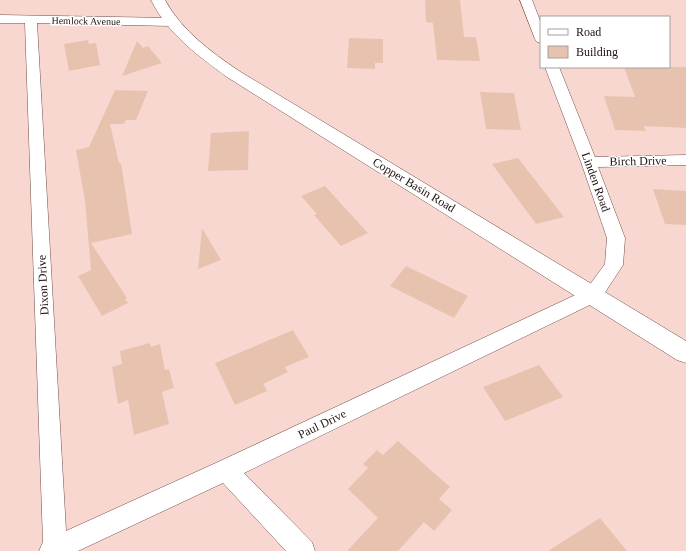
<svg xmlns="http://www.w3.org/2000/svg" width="686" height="551" font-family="Georgia,serif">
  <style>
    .building { fill: #e7c3af }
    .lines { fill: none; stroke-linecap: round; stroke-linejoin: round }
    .minor-casing { stroke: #724f49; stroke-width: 1 }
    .tertiary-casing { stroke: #724f49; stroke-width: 1 }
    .minor { fill: #fff; fill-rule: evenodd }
    .tertiary { fill: #fff; fill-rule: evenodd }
    .labels { text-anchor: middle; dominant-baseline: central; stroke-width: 3; stroke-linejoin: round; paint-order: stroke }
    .far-street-label { font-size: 10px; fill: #1f110f; stroke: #fff }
    .street-label { font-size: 12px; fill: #1f110f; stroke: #fff }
  </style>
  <rect width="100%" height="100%" fill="#f9d7d1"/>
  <!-- building -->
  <path class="building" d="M 425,0 L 460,0 L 464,37 L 476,37 L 480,61 L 437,60 L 433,23 L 426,22 Z
    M 349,38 L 383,39 L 383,63 L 375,63 L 375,69 L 347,68 Z
    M 88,40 L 89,44 L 96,43 L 100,65 L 69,71 L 64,44 Z
    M 137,41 L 143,48 L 148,46 L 162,63 L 122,76 Z
    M 624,67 L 686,67 L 686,128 L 644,126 L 646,131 L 615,130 L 604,96 L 635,97 Z
    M 115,90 L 148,91 L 136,120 L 126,120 L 124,124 L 110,124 L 119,163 L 121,163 L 132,234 L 91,243 L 127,298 L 125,299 L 128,303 L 102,316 L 78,276 L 91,270 L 85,201 L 76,150 L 89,147 Z
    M 480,92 L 514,93 L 521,130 L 486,129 Z
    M 249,131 L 248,170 L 208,171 L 211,133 Z
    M 518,158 L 564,217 L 536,224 L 492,164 Z
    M 325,186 L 368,233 L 341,246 L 314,215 L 317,214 L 301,196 Z
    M 653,189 L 686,191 L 686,225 L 665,224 Z
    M 202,228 L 221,260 L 198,269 Z
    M 406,266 L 468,296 L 454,318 L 390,286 Z
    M 293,330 L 309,357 L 285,367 L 288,372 L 263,384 L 267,391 L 235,405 L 215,363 Z
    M 150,343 L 151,347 L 160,344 L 165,370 L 169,369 L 174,388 L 162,392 L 169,424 L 134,435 L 128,400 L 118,404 L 112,367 L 122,364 L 120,351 Z
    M 539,365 L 563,397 L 505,421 L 483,387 Z
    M 398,441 L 450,487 L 439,499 L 452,510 L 434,531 L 424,522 L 398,551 L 347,551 L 378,518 L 348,489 L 368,468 L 363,464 L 377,450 L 383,455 Z
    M 600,518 L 627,551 L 548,551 Z"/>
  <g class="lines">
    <defs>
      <path id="minor" d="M 520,0 L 532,0 L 541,23 L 541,43 L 537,42 L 535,39 Z
        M 0,15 L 171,18 L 175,19 L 177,22 L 175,25 L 171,26 L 37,23 L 66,531 L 218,462 L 586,290 L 605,264 L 607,238 L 581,162 L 545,67 L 559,67 L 595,157 L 686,155 L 686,165 L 598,167 L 625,238 L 623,265 L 600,300 L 244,473 L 312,542 L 315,551 L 286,551 L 223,483 L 78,551 L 39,551 L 43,542 L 25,23 L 0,23 Z"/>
      <path id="tertiary" d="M 151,0 L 165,0 C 182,31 210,51 239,71 L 686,341 L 686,363 L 677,360 L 227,77 C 197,55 168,34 151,0 Z"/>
    </defs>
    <!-- minor casing -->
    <use href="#minor" class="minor-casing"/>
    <!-- tertiary casing -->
    <use href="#tertiary" class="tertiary-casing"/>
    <!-- minor -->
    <use href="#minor" class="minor"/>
    <!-- tertiary -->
    <use href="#tertiary" class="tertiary"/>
  </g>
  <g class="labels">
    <!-- far-street labels -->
    <g class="far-street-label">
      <text transform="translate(86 21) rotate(1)">Hemlock Avenue</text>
    </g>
    <!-- street labels -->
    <g class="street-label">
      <text transform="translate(638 161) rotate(-1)">Birch Drive</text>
      <text transform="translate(596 182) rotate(70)">Linden Road</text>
      <text transform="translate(414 185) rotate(31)">Copper Basin Road</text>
      <text transform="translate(43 285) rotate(-93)">Dixon Drive</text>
      <text transform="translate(322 424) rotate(-26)">Paul Drive</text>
    </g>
  </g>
  <!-- legend -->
  <rect x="540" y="16" width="130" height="52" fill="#ffffff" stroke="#a5a09f"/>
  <rect x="548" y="29" width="20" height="6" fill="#ffffff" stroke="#a5a09f"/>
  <text x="576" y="36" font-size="12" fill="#1f110f">Road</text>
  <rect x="548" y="46" width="20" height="12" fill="#e7c3af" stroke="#a5a09f"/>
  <text x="576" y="56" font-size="12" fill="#1f110f">Building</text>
</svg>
